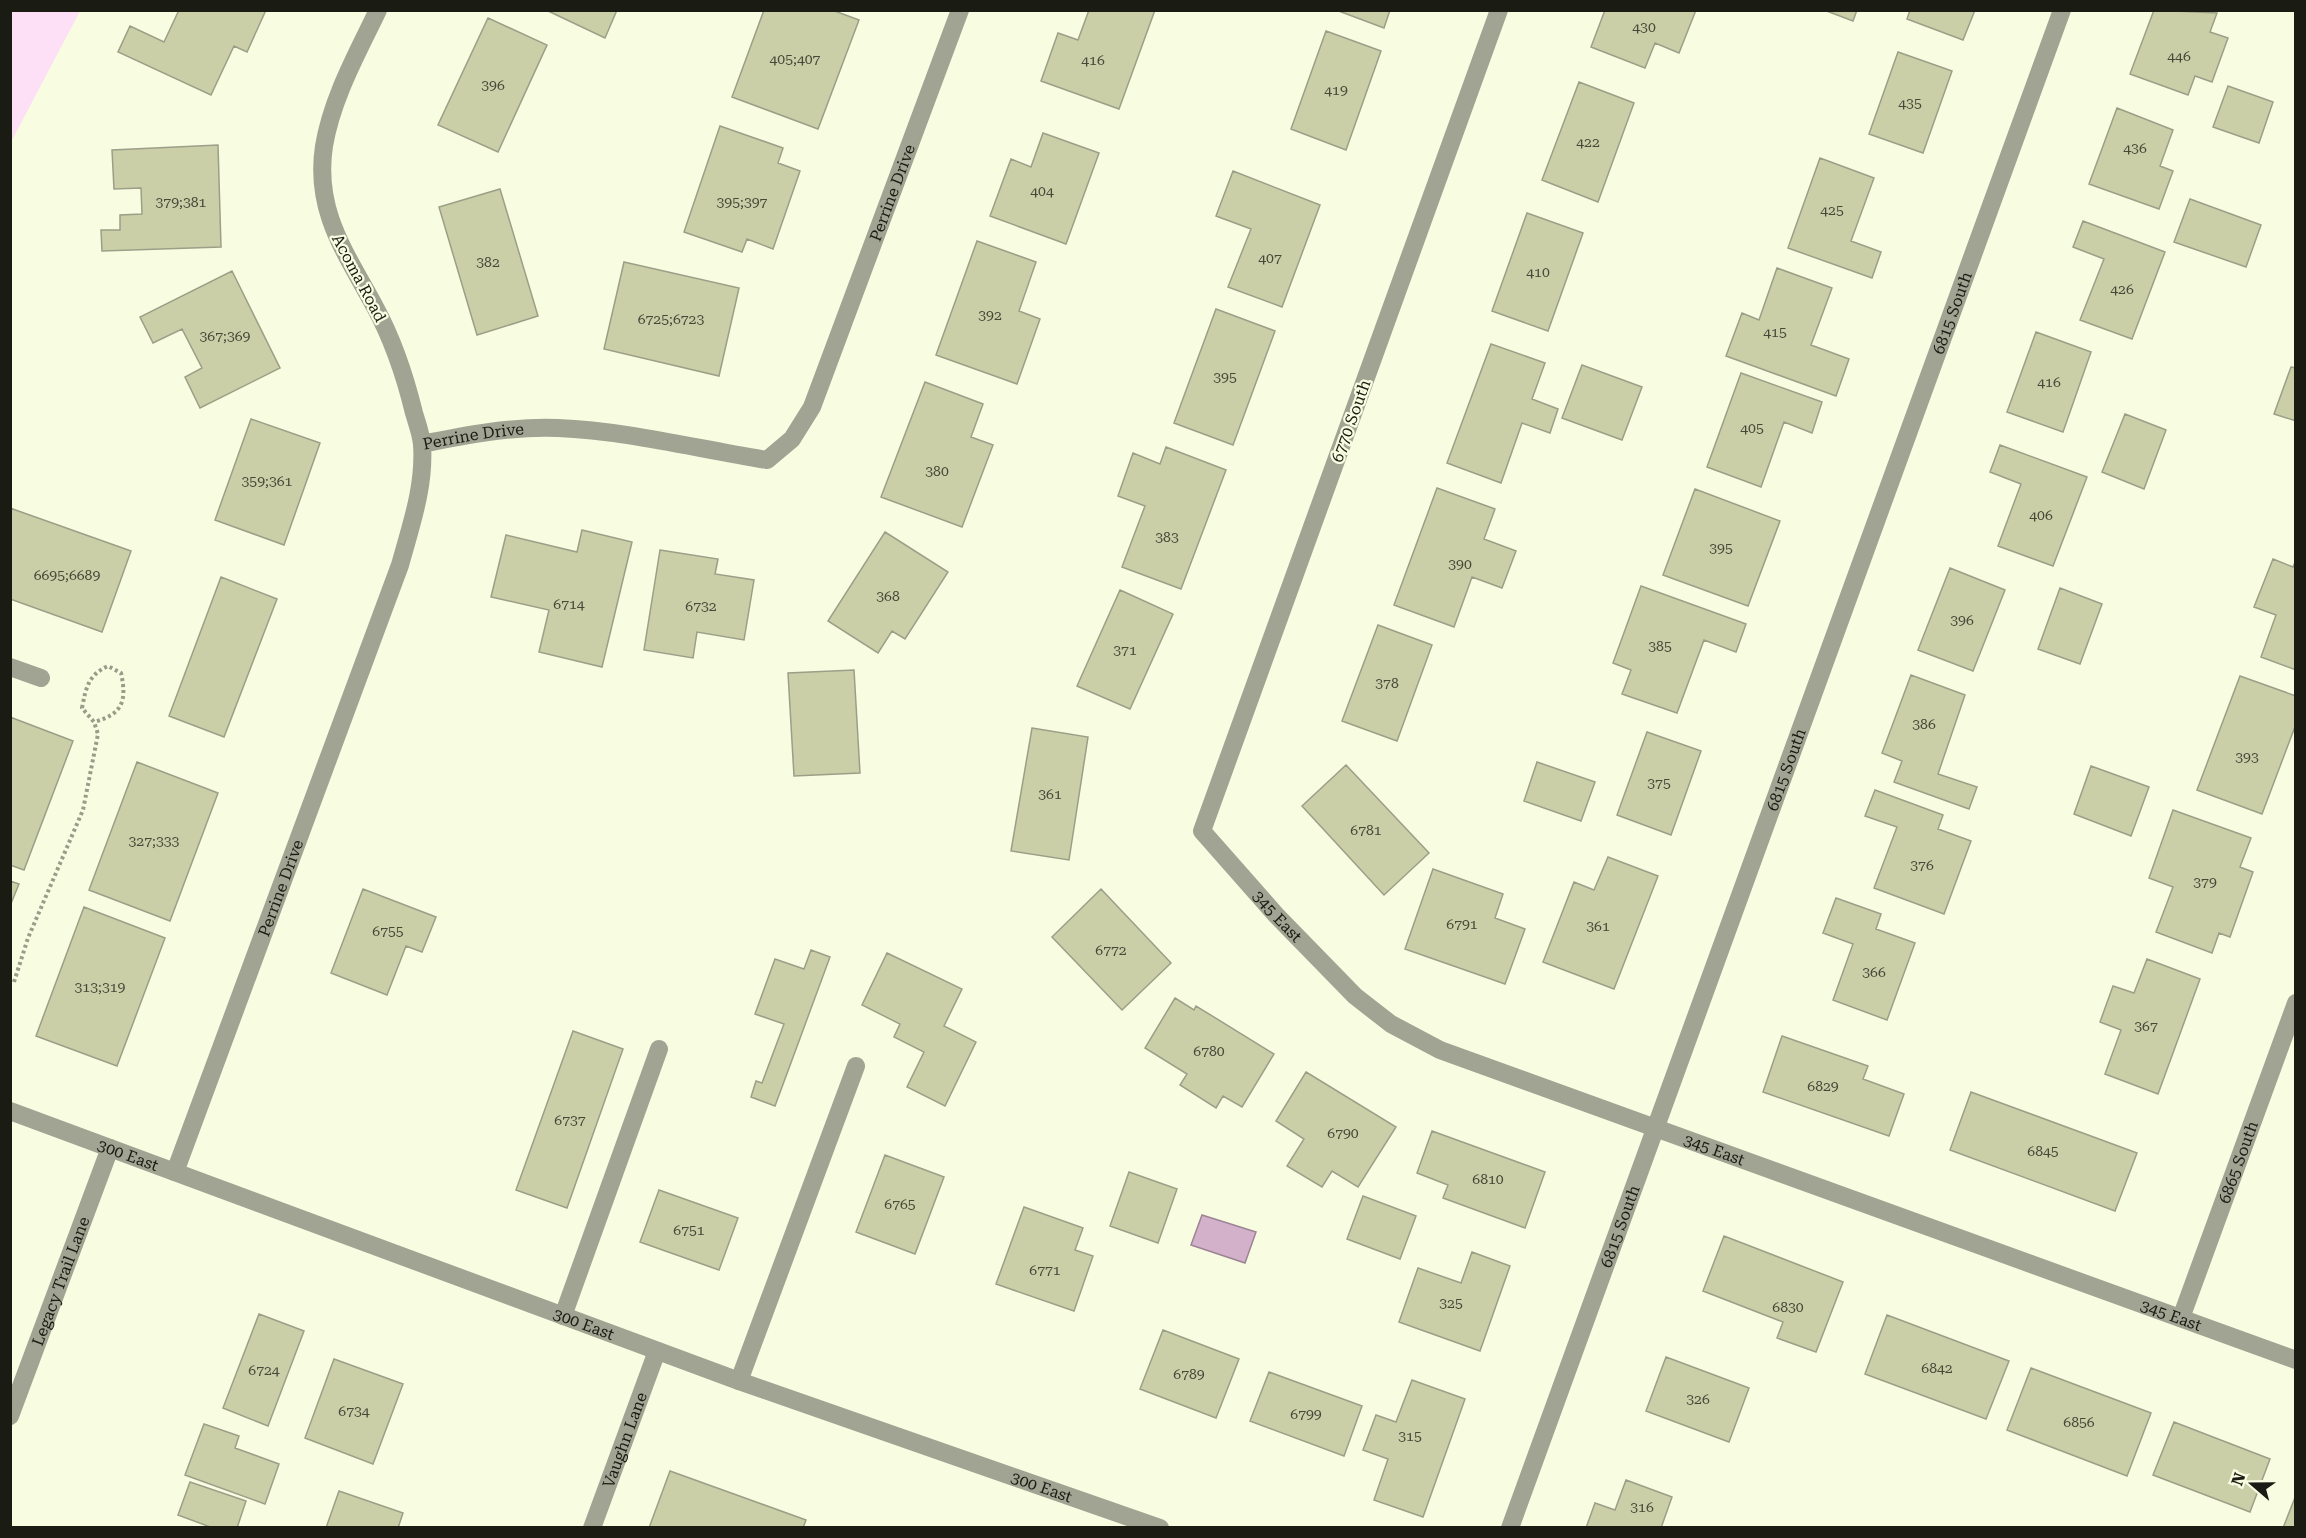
<svg xmlns="http://www.w3.org/2000/svg" width="2306" height="1538" font-family="'Roboto Serif',serif">
  <style>
    .green { fill: #fddff6 }
    .water { fill: #d3b1cb; stroke: #9c8494; stroke-width: 1.5 }
    .building { fill: #cbcfa8; stroke: #9c9f87; stroke-width: 1.5 }
    .lines { fill: none; stroke-linecap: round; stroke-linejoin: round }
    .path { stroke: #9a9c89; stroke-width: 4; stroke-dasharray: 3 3; stroke-linecap: butt }
    .minor { stroke: #a1a493; stroke-width: 18 }
    .labels { text-anchor: middle; dominant-baseline: central; stroke-width: 4.5; stroke-linejoin: round; paint-order: stroke }
    .number-label { font-size: 14px; fill: #464838 }
    .street-label { font-size: 16px; fill: #1a1b12; stroke: #f8fce1 }
  </style>
  <rect width="100%" height="100%" fill="#f8fce1"/>
  <!-- green -->
  <path class="green" d="M 11,10 L 80,11 L 11,142 L 10,11 Z"/>
  <!-- water -->
  <path class="water" d="M 1202,1215 L 1256,1232 L 1245,1263 L 1191,1245 Z"/>
  <!-- building -->
  <path class="building" d="M 179,10 L 266,10 L 247,52 L 234,46 L 211,95 L 118,52 L 130,26 L 164,42 Z
    M 546,10 L 617,10 L 605,38 Z
    M 764,10 L 832,10 L 859,20 L 818,129 L 732,97 Z
    M 1089,10 L 1155,10 L 1119,109 L 1041,81 L 1058,33 L 1078,40 Z
    M 1336,10 L 1390,10 L 1384,28 Z
    M 1605,10 L 1696,10 L 1679,53 L 1655,43 L 1645,68 L 1591,47 Z
    M 1824,10 L 1857,10 L 1853,21 Z
    M 1910,10 L 1975,10 L 1963,40 L 1907,19 Z
    M 2154,10 L 2217,13 L 2210,32 L 2228,38 L 2212,82 L 2195,76 L 2188,95 L 2130,74 Z
    M 488,18 L 547,45 L 498,152 L 438,125 Z
    M 1326,31 L 1381,51 L 1346,150 L 1291,129 Z
    M 1898,52 L 1952,71 L 1923,153 L 1869,134 Z
    M 1579,82 L 1634,103 L 1598,202 L 1542,180 Z
    M 2228,86 L 2273,102 L 2259,143 L 2213,127 Z
    M 2117,108 L 2173,130 L 2160,166 L 2173,171 L 2159,209 L 2089,184 Z
    M 720,126 L 783,148 L 778,163 L 800,171 L 773,249 L 747,239 L 742,252 L 684,232 Z
    M 1043,133 L 1099,153 L 1066,244 L 990,216 L 1011,159 L 1031,167 Z
    M 218,145 L 221,247 L 102,251 L 101,230 L 120,230 L 120,215 L 142,214 L 141,188 L 114,189 L 112,150 Z
    M 1820,158 L 1874,178 L 1851,241 L 1881,252 L 1872,278 L 1788,248 Z
    M 1233,171 L 1320,205 L 1282,307 L 1228,287 L 1251,229 L 1216,216 Z
    M 500,189 L 538,316 L 477,335 L 439,207 Z
    M 2190,199 L 2261,225 L 2246,267 L 2174,242 Z
    M 1527,213 L 1583,233 L 1548,331 L 1492,311 Z
    M 2083,221 L 2165,252 L 2132,339 L 2080,320 L 2104,259 L 2073,247 Z
    M 977,241 L 1036,262 L 1019,311 L 1040,319 L 1017,384 L 936,355 Z
    M 624,262 L 739,288 L 719,376 L 604,349 Z
    M 1777,268 L 1832,288 L 1811,345 L 1849,359 L 1836,396 L 1726,356 L 1742,313 L 1759,320 Z
    M 232,271 L 280,368 L 200,408 L 185,377 L 202,368 L 182,329 L 153,343 L 140,317 Z
    M 1216,309 L 1275,331 L 1233,445 L 1174,423 Z
    M 2036,332 L 2091,352 L 2063,432 L 2007,412 Z
    M 1491,344 L 1545,363 L 1532,399 L 1558,409 L 1550,433 L 1522,423 L 1501,483 L 1447,463 Z
    M 1582,365 L 1642,387 L 1622,440 L 1562,418 Z
    M 2291,367 L 2296,368 L 2296,421 L 2274,414 Z
    M 1741,373 L 1822,402 L 1812,433 L 1784,422 L 1761,487 L 1707,467 Z
    M 925,382 L 983,404 L 971,437 L 993,445 L 962,527 L 881,497 Z
    M 2125,414 L 2166,430 L 2144,489 L 2102,472 Z
    M 251,419 L 320,443 L 284,545 L 215,520 Z
    M 2000,445 L 2087,477 L 2053,566 L 1998,546 L 2021,484 L 1990,472 Z
    M 1166,447 L 1226,470 L 1181,589 L 1122,567 L 1145,506 L 1118,496 L 1133,453 L 1160,464 Z
    M 1437,488 L 1495,509 L 1484,539 L 1516,551 L 1502,588 L 1472,577 L 1454,627 L 1394,605 Z
    M 1695,489 L 1780,521 L 1748,606 L 1663,575 Z
    M 10,508 L 131,551 L 102,632 L 10,599 Z
    M 582,530 L 632,542 L 602,667 L 539,652 L 549,610 L 491,597 L 506,535 L 577,552 Z
    M 885,532 L 948,572 L 905,639 L 892,631 L 878,653 L 828,621 Z
    M 660,550 L 718,559 L 715,574 L 754,580 L 744,640 L 697,632 L 693,658 L 644,650 Z
    M 2273,559 L 2293,567 L 2296,560 L 2296,670 L 2261,657 L 2276,615 L 2254,607 Z
    M 1950,568 L 2005,590 L 1973,671 L 1918,650 Z
    M 221,577 L 277,599 L 224,737 L 169,716 Z
    M 1641,586 L 1746,624 L 1736,652 L 1704,640 L 1677,713 L 1622,694 L 1631,670 L 1613,663 Z
    M 2060,588 L 2102,604 L 2080,664 L 2038,649 Z
    M 1120,590 L 1173,614 L 1130,709 L 1077,686 Z
    M 1378,625 L 1432,645 L 1397,741 L 1342,721 Z
    M 854,670 L 860,773 L 794,776 L 788,673 Z
    M 1911,675 L 1965,695 L 1938,774 L 1977,787 L 1969,809 L 1894,782 L 1902,761 L 1882,753 Z
    M 2240,676 L 2296,696 L 2296,724 L 2262,814 L 2197,790 Z
    M 10,717 L 73,741 L 24,870 L 10,865 Z
    M 1032,728 L 1088,737 L 1069,860 L 1011,851 Z
    M 1647,732 L 1701,751 L 1671,835 L 1617,815 Z
    M 137,762 L 218,793 L 170,921 L 89,890 Z
    M 1537,762 L 1595,782 L 1581,821 L 1524,801 Z
    M 1346,765 L 1429,853 L 1384,895 L 1302,806 Z
    M 2091,766 L 2149,787 L 2131,836 L 2074,814 Z
    M 1875,790 L 1943,815 L 1938,829 L 1971,841 L 1944,914 L 1874,888 L 1897,827 L 1865,816 Z
    M 2173,810 L 2251,838 L 2240,867 L 2253,872 L 2230,937 L 2219,933 L 2212,953 L 2156,932 L 2173,887 L 2149,878 Z
    M 1608,857 L 1658,876 L 1614,989 L 1543,962 L 1574,882 L 1594,890 Z
    M 1433,869 L 1503,894 L 1495,918 L 1525,929 L 1505,984 L 1405,949 Z
    M 10,881 L 19,884 L 10,906 Z
    M 363,889 L 436,917 L 422,952 L 406,946 L 387,995 L 331,973 Z
    M 1101,889 L 1171,963 L 1122,1010 L 1052,937 Z
    M 1836,898 L 1881,914 L 1876,929 L 1915,943 L 1887,1020 L 1833,1000 L 1853,944 L 1823,933 Z
    M 84,907 L 165,938 L 117,1066 L 36,1036 Z
    M 811,950 L 830,957 L 775,1106 L 751,1097 L 756,1081 L 762,1083 L 784,1024 L 755,1014 L 775,959 L 804,969 Z
    M 887,953 L 962,989 L 944,1026 L 976,1042 L 945,1106 L 907,1087 L 924,1052 L 894,1037 L 900,1024 L 862,1005 Z
    M 2147,959 L 2200,979 L 2158,1094 L 2105,1074 L 2121,1030 L 2100,1022 L 2113,986 L 2134,993 Z
    M 1175,998 L 1194,1010 L 1196,1006 L 1274,1054 L 1242,1107 L 1223,1096 L 1216,1108 L 1180,1085 L 1187,1074 L 1145,1048 Z
    M 573,1031 L 623,1049 L 567,1208 L 516,1190 Z
    M 1782,1036 L 1868,1066 L 1863,1079 L 1904,1094 L 1889,1136 L 1763,1092 Z
    M 1306,1072 L 1396,1127 L 1358,1187 L 1332,1171 L 1322,1187 L 1287,1166 L 1304,1139 L 1276,1121 Z
    M 1971,1092 L 2137,1153 L 2115,1211 L 1950,1150 Z
    M 1432,1131 L 1545,1172 L 1525,1228 L 1443,1198 L 1448,1185 L 1417,1173 Z
    M 885,1155 L 944,1177 L 915,1254 L 856,1232 Z
    M 1129,1172 L 1177,1189 L 1158,1243 L 1110,1226 Z
    M 659,1190 L 738,1218 L 719,1270 L 640,1242 Z
    M 1363,1196 L 1416,1216 L 1400,1259 L 1347,1239 Z
    M 1024,1207 L 1083,1228 L 1075,1250 L 1093,1256 L 1074,1311 L 996,1284 Z
    M 1724,1236 L 1843,1282 L 1816,1352 L 1777,1338 L 1783,1322 L 1703,1291 Z
    M 1472,1252 L 1510,1266 L 1480,1351 L 1399,1322 L 1418,1268 L 1461,1283 Z
    M 259,1314 L 304,1331 L 268,1426 L 223,1408 Z
    M 1887,1315 L 2009,1361 L 1986,1419 L 1865,1374 Z
    M 1163,1330 L 1239,1359 L 1216,1418 L 1140,1389 Z
    M 1666,1357 L 1749,1388 L 1729,1442 L 1646,1411 Z
    M 334,1359 L 403,1384 L 373,1464 L 305,1438 Z
    M 2031,1368 L 2151,1413 L 2127,1476 L 2007,1430 Z
    M 1269,1372 L 1362,1406 L 1344,1456 L 1250,1421 Z
    M 1412,1380 L 1465,1399 L 1423,1517 L 1374,1500 L 1388,1459 L 1363,1450 L 1376,1415 L 1396,1422 Z
    M 2174,1422 L 2270,1459 L 2250,1512 L 2153,1475 Z
    M 204,1424 L 239,1436 L 235,1448 L 279,1464 L 265,1504 L 185,1475 Z
    M 670,1471 L 806,1520 L 803,1528 L 649,1528 Z
    M 1626,1480 L 1672,1497 L 1661,1528 L 1586,1528 L 1595,1503 L 1615,1510 Z
    M 190,1482 L 246,1501 L 237,1528 L 213,1528 L 178,1515 Z
    M 339,1491 L 403,1513 L 398,1528 L 326,1528 Z
    M 2296,1495 L 2296,1528 L 2283,1528 Z"/>
  <g class="lines">
    <!-- path -->
    <path class="path" d="M 14,982 L 28,938 L 83,810 L 98,734 L 94,722 L 82,708 C 86,688 88,675 108,666 L 121,673 C 127,701 123,714 94,722"/>
    <!-- minor -->
    <g class="minor">
      <path id="s1" d="M 1499,10 L 1202,831 L 1276,915 L 1355,996 L 1391,1024 L 1440,1050 L 2296,1360"/>
      <path id="s2" d="M 422,444 C 466,435 513,426 558,428 C 629,431 697,449 767,460 L 792,439 L 812,407 L 960,10"/>
      <path d="M 10,667 L 41,678"/>
      <path id="s3" d="M 10,1111 L 739,1381 L 1160,1528"/>
      <path id="s4" d="M 175,1172 L 400,565 C 411,525 425,486 422,444 C 421,434 417,423 414,413 C 405,376 393,340 375,307 C 346,253 314,211 324,146 C 332,98 357,54 378,10"/>
      <path d="M 563,1316 L 659,1049"/>
      <path id="s5" d="M 2181,1318 L 2296,1003"/>
      <path d="M 739,1381 L 856,1066"/>
      <path id="s6" d="M 10,1416 L 110,1148"/>
      <path id="s7" d="M 592,1528 L 657,1351"/>
      <path id="s8" d="M 1510,1528 L 2062,10"/>
    </g>
  </g>
  <g class="labels">
    <!-- number labels -->
    <g class="number-label">
      <text x="1644" y="27">430</text>
      <text x="2179" y="56">446</text>
      <text x="795" y="59">405;407</text>
      <text x="1093" y="60">416</text>
      <text x="493" y="85">396</text>
      <text x="1336" y="90">419</text>
      <text x="1910" y="103">435</text>
      <text x="1588" y="142">422</text>
      <text x="2135" y="148">436</text>
      <text x="1042" y="191">404</text>
      <text x="181" y="202">379;381</text>
      <text x="742" y="202">395;397</text>
      <text x="1832" y="210">425</text>
      <text x="1270" y="258">407</text>
      <text x="488" y="262">382</text>
      <text x="1538" y="272">410</text>
      <text x="2122" y="289">426</text>
      <text x="990" y="315">392</text>
      <text x="671" y="319">6725;6723</text>
      <text x="1775" y="332">415</text>
      <text x="225" y="336">367;369</text>
      <text x="1225" y="377">395</text>
      <text x="2049" y="382">416</text>
      <text x="1752" y="428">405</text>
      <text x="937" y="471">380</text>
      <text x="267" y="481">359;361</text>
      <text x="2041" y="515">406</text>
      <text x="1167" y="537">383</text>
      <text x="1721" y="548">395</text>
      <text x="1460" y="564">390</text>
      <text x="67" y="575">6695;6689</text>
      <text x="888" y="596">368</text>
      <text x="569" y="604">6714</text>
      <text x="701" y="606">6732</text>
      <text x="1962" y="620">396</text>
      <text x="1660" y="646">385</text>
      <text x="1125" y="650">371</text>
      <text x="1387" y="683">378</text>
      <text x="1924" y="724">386</text>
      <text x="2247" y="757">393</text>
      <text x="1659" y="783">375</text>
      <text x="1050" y="794">361</text>
      <text x="1366" y="830">6781</text>
      <text x="154" y="841">327;333</text>
      <text x="1922" y="865">376</text>
      <text x="2205" y="882">379</text>
      <text x="1462" y="924">6791</text>
      <text x="1598" y="926">361</text>
      <text x="388" y="931">6755</text>
      <text x="1111" y="950">6772</text>
      <text x="1874" y="972">366</text>
      <text x="100" y="987">313;319</text>
      <text x="2146" y="1026">367</text>
      <text x="1209" y="1051">6780</text>
      <text x="1823" y="1086">6829</text>
      <text x="570" y="1120">6737</text>
      <text x="1343" y="1133">6790</text>
      <text x="2043" y="1151">6845</text>
      <text x="1488" y="1179">6810</text>
      <text x="900" y="1204">6765</text>
      <text x="689" y="1230">6751</text>
      <text x="1045" y="1270">6771</text>
      <text x="1451" y="1303">325</text>
      <text x="1788" y="1307">6830</text>
      <text x="1937" y="1368">6842</text>
      <text x="264" y="1370">6724</text>
      <text x="1189" y="1374">6789</text>
      <text x="1698" y="1399">326</text>
      <text x="354" y="1411">6734</text>
      <text x="1306" y="1414">6799</text>
      <text x="2079" y="1422">6856</text>
      <text x="1410" y="1436">315</text>
      <text x="1642" y="1507">316</text>
    </g>
    <!-- street labels -->
    <g class="street-label">
      <text stroke="none"><textPath href="#s2" startOffset="648">Perrine Drive</textPath></text>
      <text transform="translate(359 278) rotate(62)">Acoma Road</text>
      <text stroke="none"><textPath href="#s8" startOffset="1293">6815 South</textPath></text>
      <text transform="translate(1351 421) rotate(-70)">6770 South</text>
      <text stroke="none"><textPath href="#s2" startOffset="52">Perrine Drive</textPath></text>
      <text stroke="none"><textPath href="#s8" startOffset="807">6815 South</textPath></text>
      <text stroke="none"><textPath href="#s4" startOffset="303">Perrine Drive</textPath></text>
      <text stroke="none"><textPath href="#s1" startOffset="987">345 East</textPath></text>
      <text stroke="none"><textPath href="#s1" startOffset="1491">345 East</textPath></text>
      <text stroke="none"><textPath href="#s3" startOffset="126">300 East</textPath></text>
      <text stroke="none"><textPath href="#s5" startOffset="166">6865 South</textPath></text>
      <text stroke="none"><textPath href="#s8" startOffset="321">6815 South</textPath></text>
      <text stroke="none"><textPath href="#s6" startOffset="144">Legacy Trail Lane</textPath></text>
      <text stroke="none"><textPath href="#s1" startOffset="1977">345 East</textPath></text>
      <text stroke="none"><textPath href="#s3" startOffset="612">300 East</textPath></text>
      <text stroke="none"><textPath href="#s7" startOffset="94">Vaughn Lane</textPath></text>
      <text stroke="none"><textPath href="#s3" startOffset="1098">300 East</textPath></text>
    </g>
  </g>
  <!-- border -->
  <rect width="2306" height="1538" fill="none" stroke="#1a1b12" stroke-width="24"/>
  <!-- north arrow -->
  <g transform="translate(2252 1484) rotate(290)" stroke="#f8fce1" stroke-width="4.5" paint-order="stroke">
  <path d="M0-4.5L10 22L0 15L-10 22Z" fill="#1a1b12"/>
  <text y="-9" font-size="16" font-weight="bold" text-anchor="middle" fill="#1a1b12">N</text>
  </g>
</svg>
